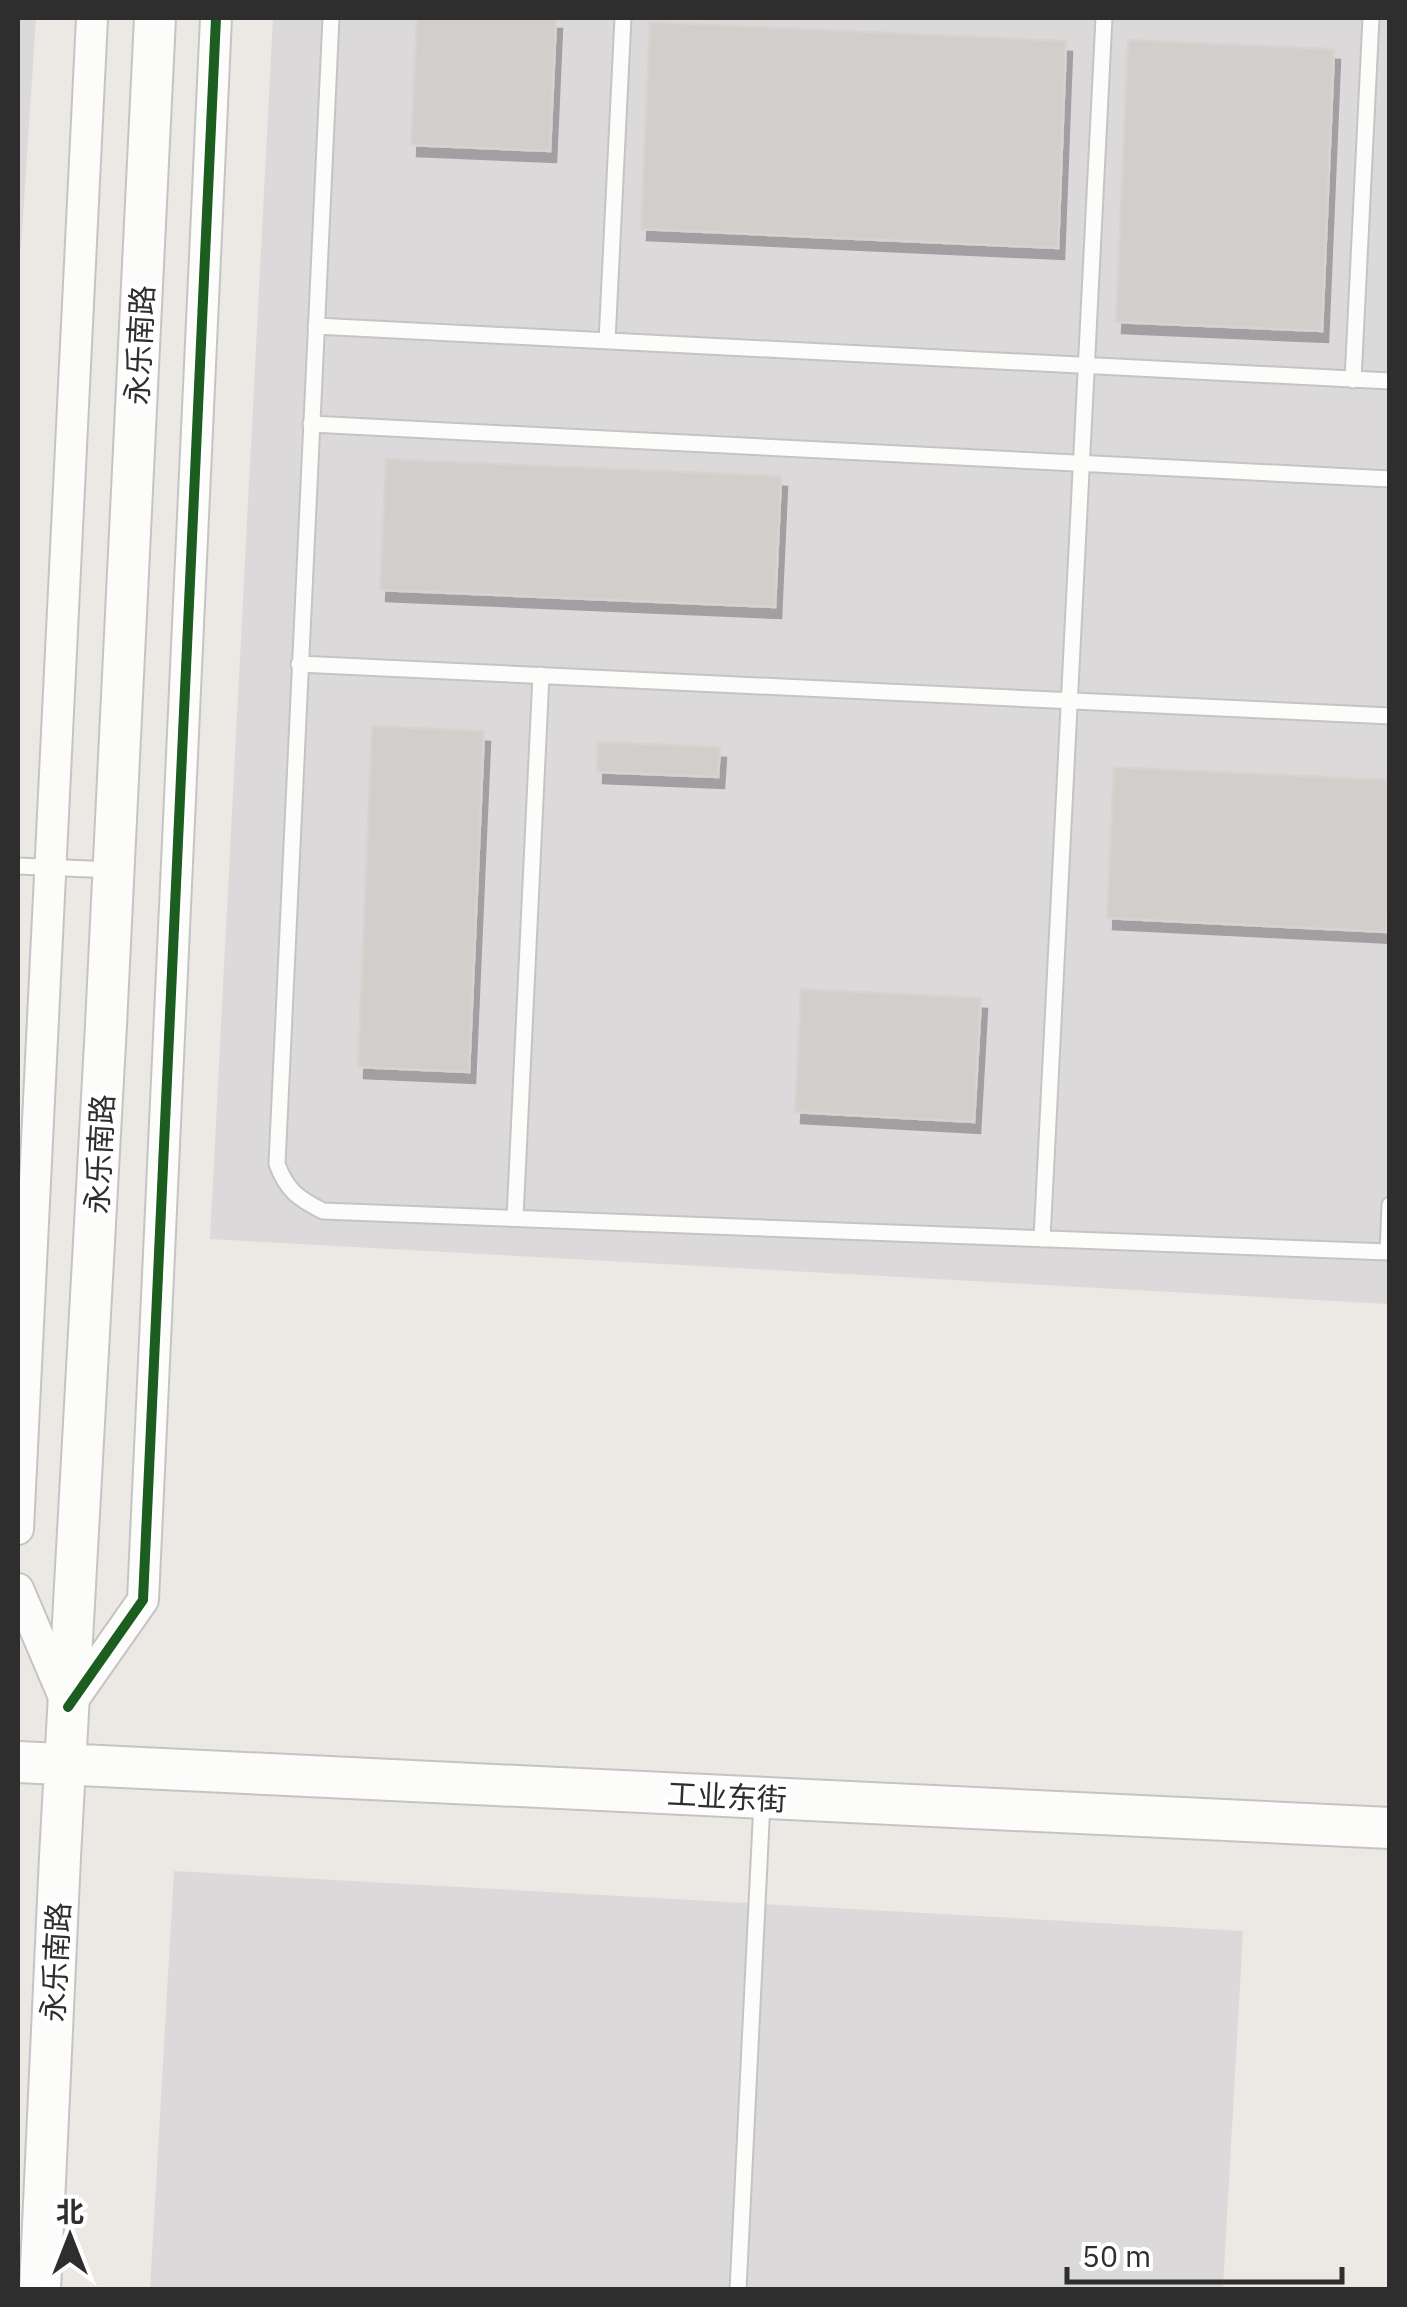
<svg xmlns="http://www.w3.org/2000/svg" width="1407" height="2307" font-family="'IBM Plex Sans','Noto Sans SC',sans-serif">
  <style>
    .industrial { fill: #dcd9db }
    .building { fill: #d1cecb; stroke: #d7d4d0; stroke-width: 2.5; filter: url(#shadow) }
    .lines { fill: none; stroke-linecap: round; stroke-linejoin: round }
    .service-casing { stroke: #c5c4c5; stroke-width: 19 }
    .minor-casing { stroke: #c5c4c5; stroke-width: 34 }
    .secondary-casing { stroke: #c5c4c5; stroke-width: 44 }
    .service { stroke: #fcfcfb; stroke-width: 15 }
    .minor { stroke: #fcfcfb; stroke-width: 30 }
    .secondary { stroke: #fcfcfb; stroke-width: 40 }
    .cycleway-casing { stroke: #fff; stroke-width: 16 }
    .cycleway { stroke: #1b5e20; stroke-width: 10 }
    .labels { text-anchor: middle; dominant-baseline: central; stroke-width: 8; stroke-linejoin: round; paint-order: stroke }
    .street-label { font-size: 30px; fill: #2e2e2e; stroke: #fff }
  </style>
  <defs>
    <filter id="shadow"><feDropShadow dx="6" dy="11" stdDeviation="0" flood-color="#0004"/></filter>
  </defs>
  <rect width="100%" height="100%" fill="#ece8e4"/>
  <!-- industrial -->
  <path class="industrial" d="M 18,18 L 36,18 L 21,247 L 18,247 Z
    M 273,18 L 1389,18 L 1389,1304 L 210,1239 Z
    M 174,1871 L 1243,1931 L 1223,2289 L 150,2290 Z"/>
  <!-- building -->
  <path class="building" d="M 417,18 L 556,18 L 550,151 L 411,145 Z
    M 650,22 L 1066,41 L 1058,248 L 641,229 Z
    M 1128,40 L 1334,49 L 1322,331 L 1116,322 Z
    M 386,459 L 781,476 L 775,607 L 380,590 Z
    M 372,726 L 484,731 L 469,1072 L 358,1067 Z
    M 598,742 L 720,747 L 718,777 L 597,772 Z
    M 1114,767 L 1390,780 L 1390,862 L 1386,932 L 1107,918 Z
    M 801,989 L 981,998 L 974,1122 L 795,1112 Z"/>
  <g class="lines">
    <defs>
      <path id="service" d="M 331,18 L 277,1164 C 287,1191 299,1199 323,1211 L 1388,1252 L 1390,1205
        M 316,326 L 1390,381
        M 607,341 L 623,18
        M 1353,380 L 1371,18
        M 311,424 L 1390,479
        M 299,664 L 1390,716
        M 18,866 L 113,870
        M 515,1218 L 541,675
        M 1042,1239 L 1104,18
        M 738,2290 L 762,1802"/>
      <path id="minor" d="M 18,1529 L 92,18
        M 18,1589 L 67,1704
        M 68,1707 L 143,1600 L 216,18"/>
      <path id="secondary" d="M 18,1762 L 1390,1828
        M 40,2290 L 60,1857 L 106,1025 L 155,18"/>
    </defs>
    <!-- service casing -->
    <use href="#service" class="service-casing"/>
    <!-- minor casing -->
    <use href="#minor" class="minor-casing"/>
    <!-- secondary casing -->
    <use href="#secondary" class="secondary-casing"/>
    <!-- service -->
    <use href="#service" class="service"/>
    <!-- minor -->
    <use href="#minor" class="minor"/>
    <!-- secondary -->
    <use href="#secondary" class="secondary"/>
    <defs>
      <path id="cycleway" d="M 68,1707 L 143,1600 L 216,18"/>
    </defs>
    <!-- cycleway casing -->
    <use href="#cycleway" class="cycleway-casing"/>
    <!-- cycleway -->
    <use href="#cycleway" class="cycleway"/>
  </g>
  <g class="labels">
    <!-- street labels -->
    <g class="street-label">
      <text transform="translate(139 345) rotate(-87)">永乐南路</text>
      <text transform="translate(99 1154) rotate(-87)">永乐南路</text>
      <text transform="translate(727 1796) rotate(3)">工业东街</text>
      <text transform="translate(55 1962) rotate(-87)">永乐南路</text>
    </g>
  </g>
  <!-- border -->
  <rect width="1407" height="2307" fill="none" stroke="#2e2e2e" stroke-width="40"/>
  <!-- north arrow -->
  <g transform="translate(70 2237)" stroke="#ffffff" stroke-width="8" paint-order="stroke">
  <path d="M0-8L18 38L0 25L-18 38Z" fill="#2e2e2e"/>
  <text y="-15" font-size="28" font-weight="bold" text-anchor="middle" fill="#2e2e2e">北</text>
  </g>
  <!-- scale -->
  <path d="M1067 2267v15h275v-15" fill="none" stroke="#2e2e2e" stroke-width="5"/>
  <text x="1082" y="2267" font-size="30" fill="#2e2e2e" stroke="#ffffff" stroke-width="8" paint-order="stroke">50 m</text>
</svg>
